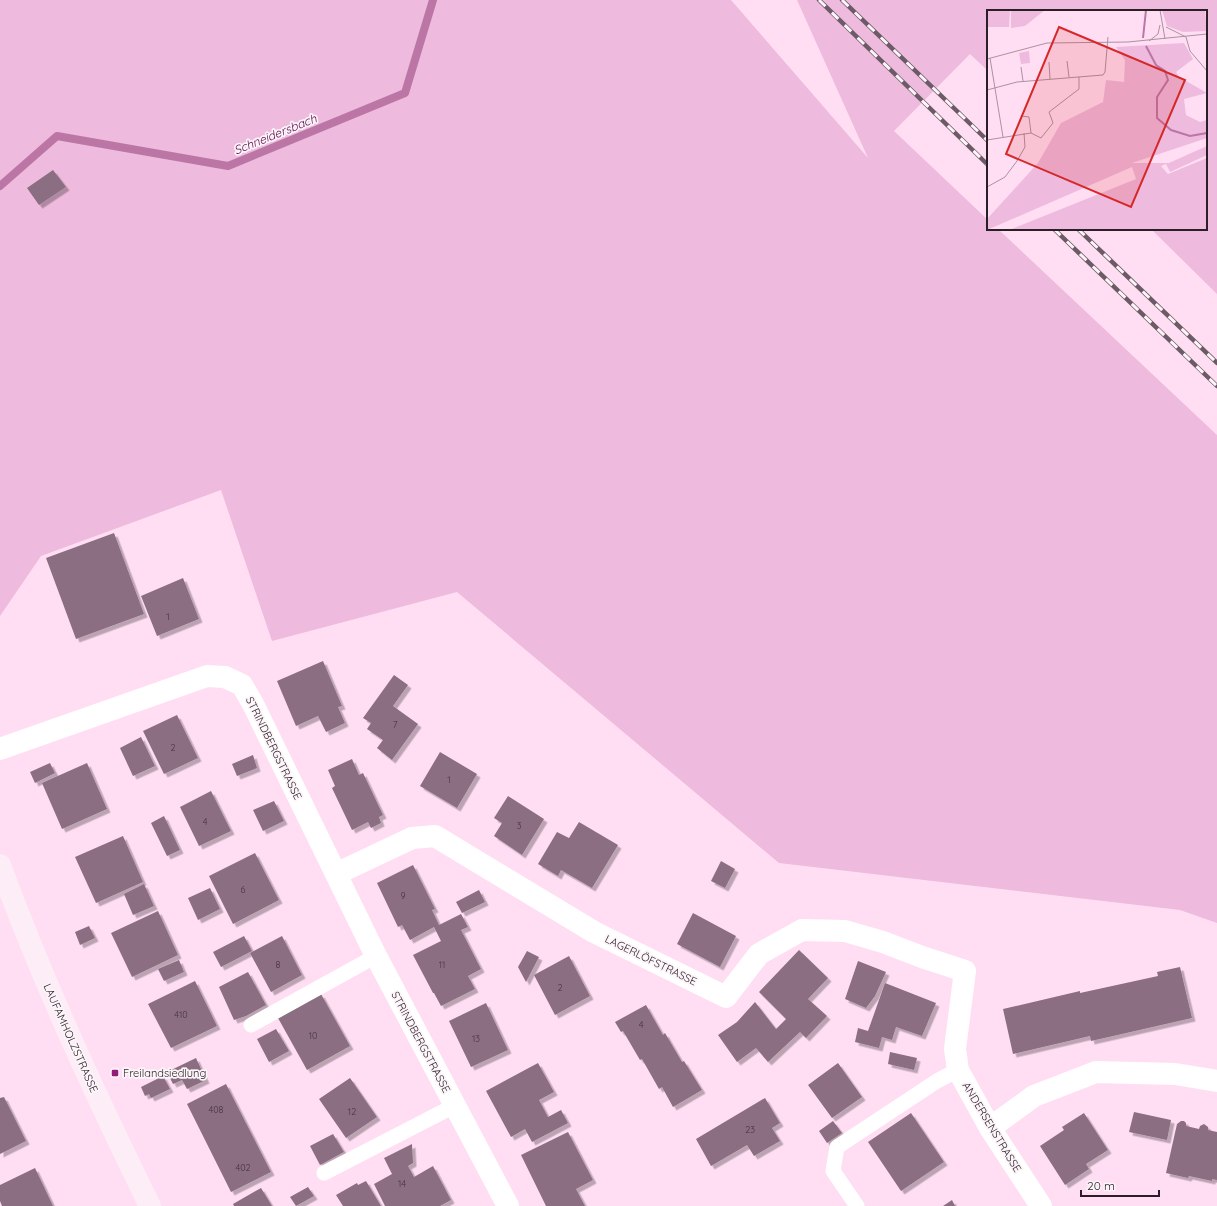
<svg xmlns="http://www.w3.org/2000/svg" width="1217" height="1206" font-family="Quicksand,sans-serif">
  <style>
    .green { fill: #eebadd }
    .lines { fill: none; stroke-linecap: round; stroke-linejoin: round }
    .stream { stroke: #bb76a5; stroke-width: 8 }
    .building { fill: #8b6e81; filter: url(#shadow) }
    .service { stroke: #fff; stroke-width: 15 }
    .minor { stroke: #fff; stroke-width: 22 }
    .secondary { stroke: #fcedf7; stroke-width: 22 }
    .rail-casing { stroke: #6c5a66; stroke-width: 4.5 }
    .rail { stroke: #fbf4f8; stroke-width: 3; stroke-dasharray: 9; stroke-linecap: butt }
    .poi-dot { fill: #931c79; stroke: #fbf4f8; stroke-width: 1.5 }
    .labels { text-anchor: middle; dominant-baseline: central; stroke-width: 3.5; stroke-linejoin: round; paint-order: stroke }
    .number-label { font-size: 9px; fill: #43333e }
    .street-label { font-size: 11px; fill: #2b1f27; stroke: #fbf4f8 }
    .poi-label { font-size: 11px; fill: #2b1f27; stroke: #fbf4f8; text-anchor: start }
    .water-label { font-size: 12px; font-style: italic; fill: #5e064c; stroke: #fbf4f8 }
    .inset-river { fill: none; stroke: #bb76a5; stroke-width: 2 }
    .inset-road { fill: none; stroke: #aa92a1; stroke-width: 1 }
    .view { fill: #d62828; fill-opacity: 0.15; stroke: #d62828; stroke-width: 2 }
    .inset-edge { fill: none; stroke: #2b1f27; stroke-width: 2 }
  </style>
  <defs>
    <filter id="shadow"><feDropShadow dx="3.5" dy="3.5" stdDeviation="0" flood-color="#0004"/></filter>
  </defs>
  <rect width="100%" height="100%" fill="#ffdef3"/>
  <!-- green -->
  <path class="green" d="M 0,0 L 731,0 L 868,158 L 797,0 L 1217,0 L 1217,294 L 1151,229 L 1206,229 L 1206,11 L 988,11 L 988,71 L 970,54 L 894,131 L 988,220 L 988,229 L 998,229 L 1217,435 L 1217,923 L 1180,910 L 779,863 L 457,592 L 272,641 L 221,490 L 41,556 L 0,616 Z"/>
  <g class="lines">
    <!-- stream -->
    <path class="stream" d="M 0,186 L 57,136 L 228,166 L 405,93 L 433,0"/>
  </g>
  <!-- building -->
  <path class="building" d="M 53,170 L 66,187 L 39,205 L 27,188 Z
    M 114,533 L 144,614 L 76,639 L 46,558 Z
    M 183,578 L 199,619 L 157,636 L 141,596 Z
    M 323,661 L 342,706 L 338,707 L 345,723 L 326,732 L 318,716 L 296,726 L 277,681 Z
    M 394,675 L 408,685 L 393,706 L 418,724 L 392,760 L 377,748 L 383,740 L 367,729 L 371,723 L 363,718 Z
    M 177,715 L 198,758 L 164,774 L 143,731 Z
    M 141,737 L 155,766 L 133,776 L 120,748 Z
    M 440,752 L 477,774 L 457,808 L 420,786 Z
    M 253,755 L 257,768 L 237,776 L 232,764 Z
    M 352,759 L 359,775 L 363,773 L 383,815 L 379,817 L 381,823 L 371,828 L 368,822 L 352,830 L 332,788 L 335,786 L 328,770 Z
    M 50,763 L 55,773 L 35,783 L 30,772 Z
    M 87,763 L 107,809 L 62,829 L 42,783 Z
    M 211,791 L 231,831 L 199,846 L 180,807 Z
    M 508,796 L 544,819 L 522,855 L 494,836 L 502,823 L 494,818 Z
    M 274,801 L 284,821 L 263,831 L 253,810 Z
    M 164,816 L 180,850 L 167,856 L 151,823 Z
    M 579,822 L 618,845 L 592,888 L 561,870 L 558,876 L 538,864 L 557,832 L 569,838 Z
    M 123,836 L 143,882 L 96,903 L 75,857 Z
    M 255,853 L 279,900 L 233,924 L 209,876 Z
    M 721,861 L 735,869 L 725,888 L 711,881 Z
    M 413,865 L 435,909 L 432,910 L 439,925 L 461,914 L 468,927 L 461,930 L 481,969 L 468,976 L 475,989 L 441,1006 L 434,993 L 433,993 L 413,955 L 441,941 L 434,927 L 410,940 L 402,925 L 398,927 L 377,883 Z
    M 144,884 L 154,906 L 133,915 L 124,894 Z
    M 210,888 L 220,909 L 198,920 L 188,898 Z
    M 479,890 L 485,902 L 462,913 L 456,902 Z
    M 158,911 L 178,955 L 132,977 L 111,933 Z
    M 693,913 L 736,936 L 720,967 L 677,944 Z
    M 89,926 L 95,938 L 80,945 L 75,932 Z
    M 244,936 L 252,951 L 221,967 L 213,952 Z
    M 282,936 L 302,975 L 271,992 L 250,953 Z
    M 799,950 L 828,978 L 808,999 L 827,1016 L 806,1038 L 800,1032 L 768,1062 L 756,1048 L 737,1062 L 718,1035 L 737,1022 L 755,1002 L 776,1029 L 786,1019 L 759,992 Z
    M 527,951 L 539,957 L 526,982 L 518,967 Z
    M 569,956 L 590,996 L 555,1015 L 534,975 Z
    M 179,960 L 184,972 L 164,981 L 158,969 Z
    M 858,961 L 886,972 L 875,996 L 866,1008 L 845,999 Z
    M 1180,967 L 1192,1018 L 1091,1041 L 1090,1036 L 1013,1054 L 1003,1009 L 1080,991 L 1080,993 L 1158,976 L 1157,972 Z
    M 248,972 L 266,1005 L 246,1016 L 234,1020 L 219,987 Z
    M 195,981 L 217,1026 L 171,1048 L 148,1004 Z
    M 885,983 L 936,1003 L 922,1036 L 896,1027 L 892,1040 L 882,1037 L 879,1048 L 855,1042 L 858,1028 L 868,1031 Z
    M 321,994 L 350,1046 L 307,1070 L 278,1018 Z
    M 486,1003 L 508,1050 L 471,1067 L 449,1021 Z
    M 646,1005 L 663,1035 L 665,1033 L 682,1062 L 684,1061 L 702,1090 L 673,1107 L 662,1087 L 659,1089 L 642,1059 L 640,1060 L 623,1031 L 621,1032 L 615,1022 Z
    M 276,1029 L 289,1051 L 269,1062 L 257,1039 Z
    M 890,1052 L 917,1058 L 914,1070 L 888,1064 Z
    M 196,1058 L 206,1080 L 187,1089 L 182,1080 L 173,1084 L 167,1072 Z
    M 538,1063 L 554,1092 L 539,1100 L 548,1117 L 561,1110 L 568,1123 L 532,1142 L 525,1129 L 511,1137 L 486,1091 Z
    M 838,1063 L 862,1097 L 832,1118 L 808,1085 Z
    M 163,1076 L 170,1089 L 151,1098 L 149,1094 L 145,1096 L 141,1087 Z
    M 350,1078 L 377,1117 L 346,1138 L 319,1099 Z
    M 226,1084 L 271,1172 L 231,1192 L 187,1104 Z
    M 4,1097 L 26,1141 L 0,1154 L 0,1098 Z
    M 765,1098 L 780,1123 L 772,1128 L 780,1141 L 754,1156 L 747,1145 L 711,1166 L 696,1139 Z
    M 1134,1112 L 1171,1120 L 1167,1140 L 1129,1132 Z
    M 911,1113 L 944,1162 L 901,1191 L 868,1142 Z
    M 1084,1113 L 1108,1150 L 1086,1164 L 1089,1169 L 1065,1185 L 1040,1146 L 1064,1130 L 1062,1127 Z
    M 833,1121 L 842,1133 L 827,1143 L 819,1131 Z
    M 1181,1121 L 1184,1121 L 1186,1123 L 1186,1126 L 1199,1129 L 1200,1126 L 1204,1124 L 1208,1127 L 1208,1130 L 1217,1132 L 1217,1180 L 1212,1179 L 1212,1181 L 1189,1176 L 1188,1178 L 1166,1173 L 1177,1124 Z
    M 568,1132 L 593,1180 L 576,1189 L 585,1206 L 546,1206 L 521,1155 Z
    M 333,1134 L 344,1152 L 320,1165 L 310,1146 Z
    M 412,1144 L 413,1163 L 408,1166 L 414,1177 L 433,1166 L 451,1200 L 440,1206 L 385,1206 L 374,1184 L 392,1174 L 384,1158 Z
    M 35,1168 L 53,1206 L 2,1206 L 0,1201 L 0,1185 Z
    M 366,1181 L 381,1206 L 343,1206 L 336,1195 L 357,1183 L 358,1185 Z
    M 308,1187 L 314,1196 L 296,1206 L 290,1197 Z
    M 261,1188 L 272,1206 L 234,1206 L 233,1204 Z
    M 952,1200 L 955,1206 L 943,1206 Z"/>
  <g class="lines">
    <!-- service -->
    <path class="service" d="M 251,1025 L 376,956
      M 324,1173 L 454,1106
      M 857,1206 L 833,1171 L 837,1147 L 937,1081 L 958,1070"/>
    <!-- minor -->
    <path class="minor" d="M 0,749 L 207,676 L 225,677 L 242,685 L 253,704 L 376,956 L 508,1206
      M 336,874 L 412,838 L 435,836 L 594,932 L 726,997 L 759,954 L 802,930 L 845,931 L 883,942 L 922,957 L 965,971 L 955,1049 L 958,1070 L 990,1128 L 1041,1206
      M 990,1128 L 1034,1096 L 1096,1072 L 1175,1074 L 1217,1081"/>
    <!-- secondary -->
    <path class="secondary" d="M 0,865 C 43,982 95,1094 150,1206"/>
    <defs>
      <path id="rail" d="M 819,0 L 988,165
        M 842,0 L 988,141
        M 1054,229 L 1217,386
        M 1078,229 L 1217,363"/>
    </defs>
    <!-- rail casing -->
    <use href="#rail" class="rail-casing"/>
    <!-- rail -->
    <use href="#rail" class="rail"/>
  </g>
  <!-- markers -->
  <rect class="poi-dot" x="111" y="1069" width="8" height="8" rx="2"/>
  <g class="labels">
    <!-- number labels -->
    <g class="number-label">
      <text x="168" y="616">1</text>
      <text x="395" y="724">7</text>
      <text x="173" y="747">2</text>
      <text x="449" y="779">1</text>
      <text x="205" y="821">4</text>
      <text x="519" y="825">3</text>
      <text x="243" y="889">6</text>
      <text x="403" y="895">9</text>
      <text x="278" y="964">8</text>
      <text x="442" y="964">11</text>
      <text x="560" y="987">2</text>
      <text x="181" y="1014">410</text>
      <text x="641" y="1024">4</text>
      <text x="313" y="1035">10</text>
      <text x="476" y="1038">13</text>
      <text x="216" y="1109">408</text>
      <text x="352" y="1111">12</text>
      <text x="750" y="1129">23</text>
      <text x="243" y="1167">402</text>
      <text x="402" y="1183">14</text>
    </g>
    <!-- street labels -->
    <g class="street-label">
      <text transform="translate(274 748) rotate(64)">STRINDBERGSTRASSE</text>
      <text transform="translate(651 960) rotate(26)">LAGERLÖFSTRASSE</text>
      <text transform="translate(71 1038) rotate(66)">LAUFAMHOLZSTRASSE</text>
      <text transform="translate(421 1042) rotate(62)">STRINDBERGSTRASSE</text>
      <text transform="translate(992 1127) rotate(59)">ANDERSENSTRASSE</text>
    </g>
    <!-- poi labels -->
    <g class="poi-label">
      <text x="123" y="1073">Freilandsiedlung</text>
    </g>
    <!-- water labels -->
    <g class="water-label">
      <text transform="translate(275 134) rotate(-22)">Schneidersbach</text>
    </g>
  </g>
  <!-- overview -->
  <g transform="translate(987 10)">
    <rect width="220" height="220" fill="#ffdef3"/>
    <path d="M 0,0 L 23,0 L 22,17 L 0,17 ZM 24,0 L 58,0 L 38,16 L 24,18 ZM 175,0 L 218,0 L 220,21 L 196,22 L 180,16 ZM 197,33 L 206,49 L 189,62 L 192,67 L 220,83 L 197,89 L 199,105 L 213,112 L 220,110 L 220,128 L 145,153 L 182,153 L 220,136 L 220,145 L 183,162 L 179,154 L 174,156 L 181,164 L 220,148 L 220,220 L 22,220 L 149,169 L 145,157 L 0,220 L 0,209 L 51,153 L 74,113 L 116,92 L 119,70 L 137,72 L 138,50 L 129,37 ZM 42,41 L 43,53 L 34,54 L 32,43 Z" fill="#eebadd"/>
    <path class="inset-river" d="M 156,28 L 159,0M 159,36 L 169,55 L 178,61 L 181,70 L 170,87 L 170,108 L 184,120 L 203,126 L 220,123"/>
    <path class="inset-road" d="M 173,0 L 178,29M 179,17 L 199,27M 199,27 L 203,41 L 220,61M 162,31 L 171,24 L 173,15M 3,48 L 16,127M 0,49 L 60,33 L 141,32 L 220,24M 80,51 L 82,67M 62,52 L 63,69M 34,57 L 36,71M 0,80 L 30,72 L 116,65 L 118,62 L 121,27M 34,106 L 42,107 L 44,123M 0,130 L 44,123 L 54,128 L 66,113 L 62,102 L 92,79 L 92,67M 0,177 L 18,167 L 30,151 L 38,137 L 37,123"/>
    <path class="view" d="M 72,17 L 198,70 L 144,197 L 19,144 Z"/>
    <rect width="220" height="220" class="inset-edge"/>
  </g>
  <!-- scale -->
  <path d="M1081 1190v6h78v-6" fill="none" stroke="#2b1f27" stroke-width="2"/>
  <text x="1087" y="1190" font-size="12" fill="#2b1f27" stroke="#fbf4f8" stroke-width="3" paint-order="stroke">20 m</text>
</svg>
